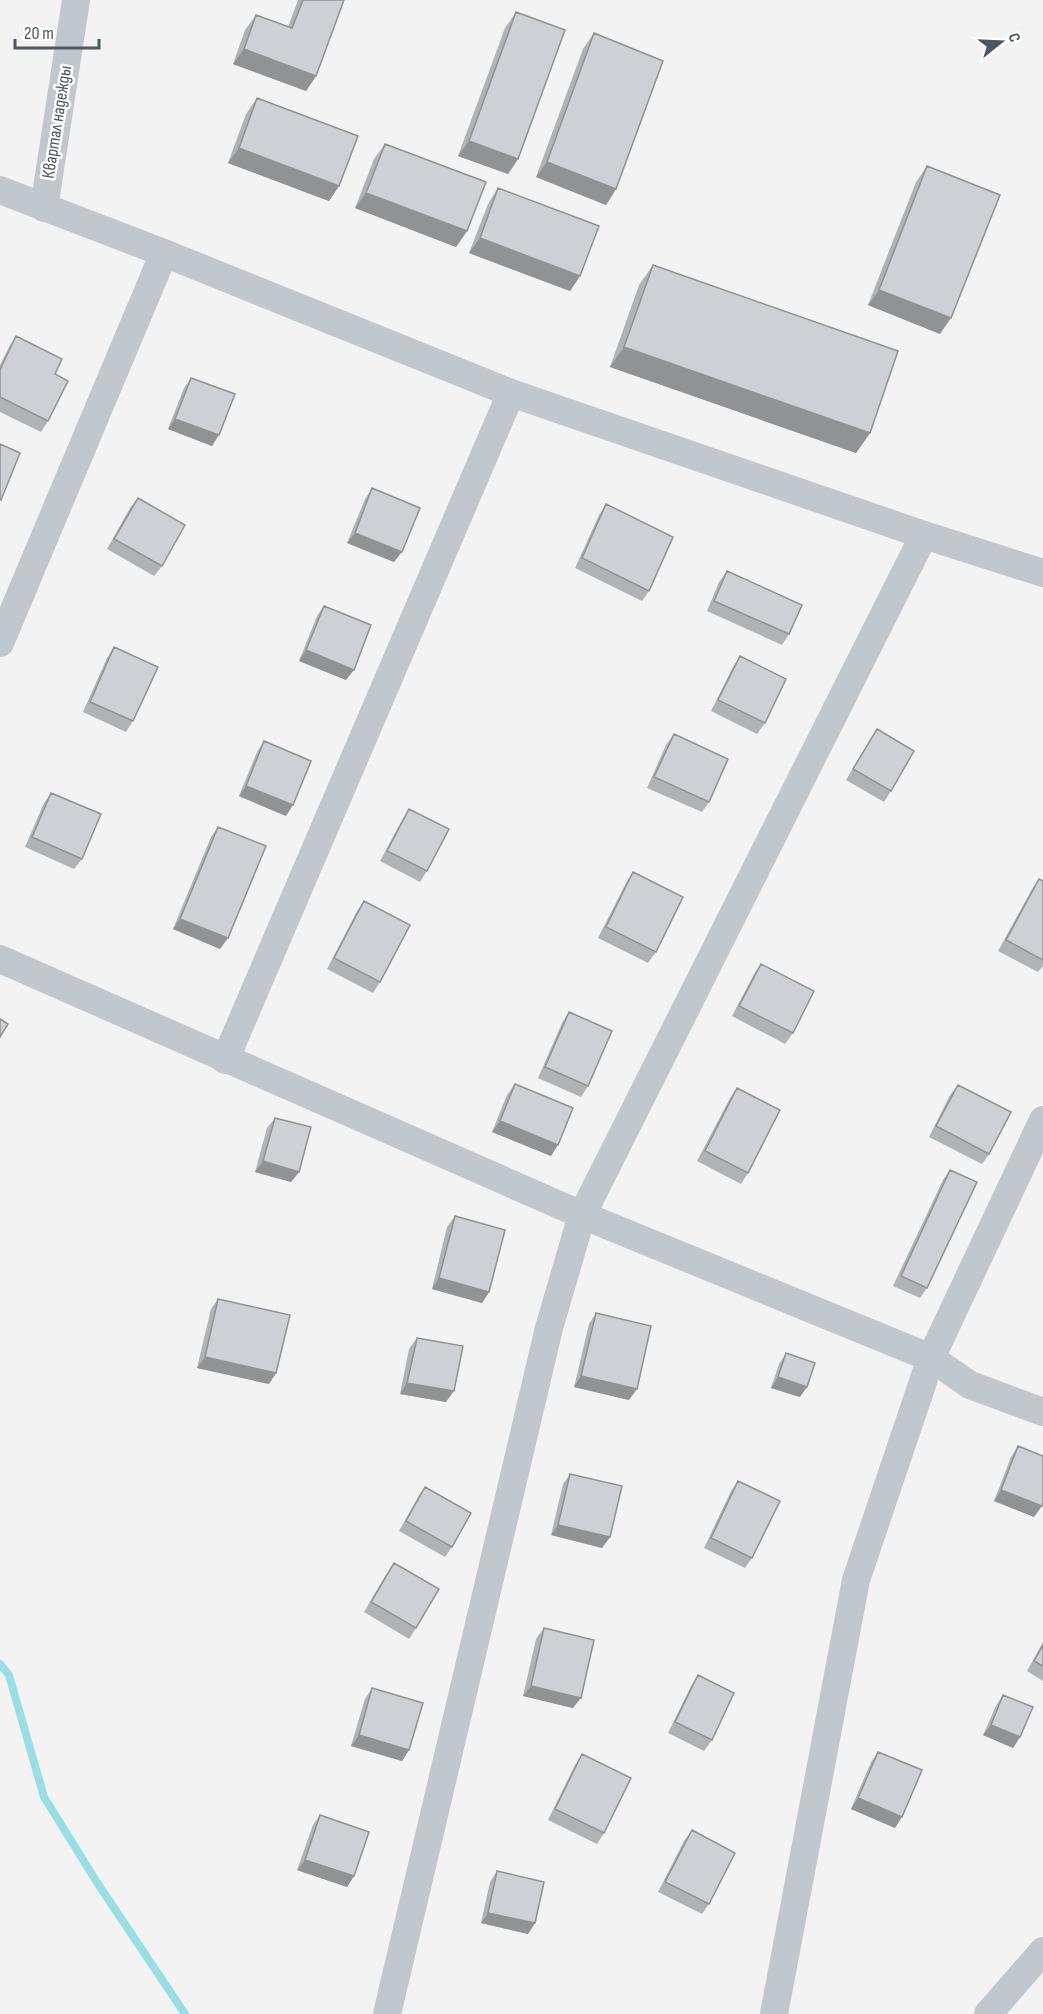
<svg xmlns="http://www.w3.org/2000/svg" width="1043" height="2014" font-family="'Sofia Sans Condensed',sans-serif">
  <style>
    .lines { fill: none; stroke-linecap: round; stroke-linejoin: round }
    .stream { stroke: #98dee5; stroke-width: 8 }
    .minor { stroke: #c0c8cd; stroke-width: 28 }
    .wall { fill: #b0b3b6 }
    .shaded-wall { fill: #909294 }
    .building { fill: #cdd0d4; stroke: #909294; stroke-width: 1.5 }
    .labels { text-anchor: middle; dominant-baseline: central; stroke-width: 5; stroke-linejoin: round; paint-order: stroke }
    .street-label { font-size: 18px; fill: #4c585e; stroke: #fff }
  </style>
  <rect width="100%" height="100%" fill="#f4f3f3"/>
  <g class="lines">
    <!-- stream -->
    <path class="stream" d="M 0,1664 L 9,1675 L 44,1797 L 98,1884 L 185,2014"/>
    <!-- minor -->
    <path class="minor" d="M 0,190 L 164,253 L 511,393 L 924,535 L 1043,573
      M 44,208 L 76,0
      M 0,643 L 164,253
      M 0,959 L 582,1215 L 931,1358 L 970,1385 L 1043,1412
      M 225,1060 L 511,393
      M 387,2014 L 549,1328 L 582,1215 L 924,535
      M 774,2014 L 856,1580 L 931,1358 L 1043,1120
      M 988,2014 L 1043,1951"/>
  </g>
  <!-- wall -->
  <path class="wall" d="M 298,0 L 344,0 L 316,76 L 306,91 L 233,64 L 245,30 L 256,15 L 288,27 Z
    M 516,12 L 518,159 L 508,174 L 458,156 L 505,28 Z
    M 594,33 L 616,189 L 606,205 L 536,177 L 583,49 Z
    M 257,98 L 339,186 L 329,201 L 228,163 L 246,114 Z
    M 385,144 L 467,231 L 456,247 L 355,208 L 374,159 Z
    M 927,166 L 940,334 L 868,305 L 916,182 Z
    M 498,188 L 580,276 L 570,291 L 469,253 L 488,204 Z
    M 653,265 L 870,433 L 856,453 L 610,367 L 639,285 Z
    M 16,336 L 55,374 L 48,421 L 41,432 L 0,412 L 0,365 L 9,347 Z
    M 191,378 L 212,446 L 168,429 L 184,388 Z
    M 372,488 L 394,562 L 347,543 L 365,499 Z
    M 138,498 L 162,566 L 154,576 L 107,549 L 130,508 Z
    M 606,504 L 649,591 L 642,601 L 575,568 L 599,515 Z
    M 727,571 L 789,634 L 782,645 L 707,611 L 719,582 Z
    M 324,606 L 346,680 L 299,661 L 317,616 Z
    M 114,647 L 133,721 L 126,732 L 83,712 L 107,658 Z
    M 740,656 L 765,723 L 757,734 L 711,711 L 733,667 Z
    M 877,729 L 891,791 L 884,802 L 846,780 L 870,740 Z
    M 674,734 L 709,802 L 702,812 L 647,788 L 666,745 Z
    M 264,741 L 286,816 L 239,796 L 257,752 Z
    M 51,793 L 82,859 L 74,869 L 25,847 L 44,803 Z
    M 409,809 L 427,871 L 420,882 L 380,861 L 402,820 Z
    M 218,827 L 220,949 L 173,929 L 211,837 Z
    M 633,872 L 656,952 L 648,963 L 598,938 L 626,883 Z
    M 1039,879 L 1043,881 L 1043,966 L 1038,972 L 998,951 L 1032,889 Z
    M 364,901 L 380,982 L 373,993 L 327,969 L 357,911 Z
    M 761,964 L 793,1033 L 785,1044 L 732,1016 L 754,974 Z
    M 569,1012 L 588,1086 L 581,1097 L 538,1078 L 562,1023 Z
    M 515,1084 L 551,1156 L 492,1132 L 507,1095 Z
    M 958,1085 L 989,1154 L 982,1164 L 929,1137 L 950,1095 Z
    M 737,1088 L 748,1173 L 741,1184 L 697,1161 L 730,1098 Z
    M 275,1118 L 299,1172 L 291,1182 L 255,1172 L 267,1128 Z
    M 950,1170 L 927,1288 L 920,1298 L 893,1286 L 943,1180 Z
    M 455,1216 L 489,1292 L 482,1303 L 432,1289 L 447,1227 Z
    M 218,1299 L 276,1373 L 269,1384 L 197,1368 L 211,1309 Z
    M 596,1313 L 629,1400 L 574,1387 L 589,1324 Z
    M 417,1338 L 446,1402 L 400,1394 L 409,1349 Z
    M 786,1353 L 800,1397 L 771,1388 L 779,1364 Z
    M 1018,1446 L 1034,1517 L 994,1501 L 1011,1457 Z
    M 570,1474 L 610,1537 L 602,1548 L 551,1535 L 563,1484 Z
    M 738,1481 L 752,1558 L 745,1568 L 704,1548 L 731,1491 Z
    M 425,1487 L 452,1547 L 445,1557 L 399,1531 L 418,1497 Z
    M 394,1563 L 416,1628 L 409,1639 L 364,1612 L 387,1573 Z
    M 544,1628 L 573,1708 L 523,1696 L 536,1639 Z
    M 1043,1642 L 1043,1681 L 1027,1671 Z
    M 698,1675 L 712,1740 L 704,1751 L 668,1733 L 691,1686 Z
    M 372,1688 L 409,1750 L 402,1761 L 351,1746 L 365,1699 Z
    M 1003,1695 L 1020,1737 L 1013,1748 L 983,1735 L 996,1706 Z
    M 878,1752 L 895,1828 L 851,1809 L 871,1762 Z
    M 582,1754 L 604,1833 L 597,1844 L 548,1820 L 575,1765 Z
    M 320,1815 L 354,1876 L 347,1887 L 297,1870 L 313,1825 Z
    M 692,1830 L 709,1904 L 702,1914 L 658,1892 L 684,1841 Z
    M 497,1871 L 535,1923 L 528,1934 L 481,1923 L 490,1882 Z"/>
  <!-- shaded-wall -->
  <path class="shaded-wall" d="M 244,49 L 316,76 L 306,91 L 233,64 Z
    M 469,141 L 518,159 L 508,174 L 458,156 Z
    M 239,148 L 339,186 L 329,201 L 228,163 Z
    M 547,162 L 616,189 L 606,205 L 536,177 Z
    M 366,193 L 467,231 L 456,247 L 355,208 Z
    M 480,238 L 580,276 L 570,291 L 469,253 Z
    M 879,290 L 951,318 L 940,334 L 868,305 Z
    M 624,347 L 870,433 L 856,453 L 610,367 Z
    M 175,419 L 219,435 L 212,446 L 168,429 Z
    M 355,533 L 402,552 L 394,562 L 347,543 Z
    M 306,650 L 354,670 L 346,680 L 299,661 Z
    M 246,786 L 293,805 L 286,816 L 239,796 Z
    M 180,919 L 228,938 L 220,949 L 173,929 Z
    M 500,1121 L 558,1145 L 551,1156 L 492,1132 Z
    M 263,1161 L 299,1172 L 291,1182 L 255,1172 Z
    M 439,1278 L 489,1292 L 482,1303 L 432,1289 Z
    M 205,1357 L 276,1373 L 269,1384 L 197,1368 Z
    M 581,1376 L 637,1389 L 629,1400 L 574,1387 Z
    M 778,1377 L 807,1387 L 800,1397 L 771,1388 Z
    M 407,1383 L 454,1391 L 446,1402 L 400,1394 Z
    M 1001,1490 L 1042,1506 L 1034,1517 L 994,1501 Z
    M 558,1525 L 610,1537 L 602,1548 L 551,1535 Z
    M 531,1686 L 581,1698 L 573,1708 L 523,1696 Z
    M 991,1725 L 1020,1737 L 1013,1748 L 983,1735 Z
    M 359,1735 L 409,1750 L 402,1761 L 351,1746 Z
    M 858,1798 L 902,1817 L 895,1828 L 851,1809 Z
    M 305,1860 L 354,1876 L 347,1887 L 297,1870 Z
    M 488,1913 L 535,1923 L 528,1934 L 481,1923 Z"/>
  <!-- building -->
  <path class="building" d="M 303,0 L 344,0 L 316,76 L 244,49 L 256,15 L 292,28 Z
    M 516,12 L 565,30 L 518,159 L 469,141 Z
    M 594,33 L 663,61 L 616,189 L 547,162 Z
    M 257,98 L 358,136 L 339,186 L 239,148 Z
    M 385,144 L 486,182 L 467,231 L 366,193 Z
    M 927,166 L 1000,195 L 951,318 L 879,290 Z
    M 498,188 L 599,226 L 580,276 L 480,238 Z
    M 653,265 L 898,351 L 870,433 L 624,347 Z
    M 16,336 L 62,359 L 55,374 L 68,381 L 48,421 L 0,397 L 0,370 Z
    M 191,378 L 235,394 L 219,435 L 175,419 Z
    M 0,444 L 20,453 L 1,500 L 0,500 Z
    M 372,488 L 420,508 L 402,552 L 355,533 Z
    M 138,498 L 185,525 L 162,566 L 114,539 Z
    M 606,504 L 673,537 L 649,591 L 582,558 Z
    M 727,571 L 802,605 L 789,634 L 714,601 Z
    M 324,606 L 371,625 L 354,670 L 306,650 Z
    M 114,647 L 158,667 L 133,721 L 90,702 Z
    M 740,656 L 786,679 L 765,723 L 718,700 Z
    M 877,729 L 914,751 L 891,791 L 853,769 Z
    M 674,734 L 728,759 L 709,802 L 654,777 Z
    M 264,741 L 311,761 L 293,805 L 246,786 Z
    M 51,793 L 101,814 L 82,859 L 32,837 Z
    M 409,809 L 449,829 L 427,871 L 387,851 Z
    M 218,827 L 266,846 L 228,938 L 180,919 Z
    M 633,872 L 683,897 L 656,952 L 606,927 Z
    M 1039,879 L 1043,881 L 1043,960 L 1006,940 Z
    M 364,901 L 410,925 L 380,982 L 334,958 Z
    M 761,964 L 814,991 L 793,1033 L 739,1006 Z
    M 569,1012 L 612,1031 L 588,1086 L 545,1067 Z
    M 0,1019 L 8,1024 L 0,1037 Z
    M 515,1084 L 573,1108 L 558,1145 L 500,1121 Z
    M 958,1085 L 1011,1112 L 989,1154 L 936,1126 Z
    M 737,1088 L 780,1110 L 748,1173 L 705,1151 Z
    M 275,1118 L 311,1127 L 299,1172 L 263,1161 Z
    M 950,1170 L 977,1182 L 927,1288 L 901,1276 Z
    M 455,1216 L 505,1230 L 489,1292 L 439,1278 Z
    M 218,1299 L 290,1315 L 276,1373 L 205,1357 Z
    M 596,1313 L 651,1326 L 637,1389 L 581,1376 Z
    M 417,1338 L 463,1346 L 454,1391 L 407,1383 Z
    M 786,1353 L 815,1363 L 807,1387 L 778,1377 Z
    M 1018,1446 L 1043,1456 L 1043,1503 L 1042,1506 L 1001,1490 Z
    M 570,1474 L 622,1486 L 610,1537 L 558,1525 Z
    M 738,1481 L 780,1501 L 752,1558 L 711,1538 Z
    M 425,1487 L 471,1513 L 452,1547 L 406,1521 Z
    M 394,1563 L 439,1589 L 416,1628 L 371,1602 Z
    M 544,1628 L 594,1640 L 581,1698 L 531,1686 Z
    M 1043,1645 L 1043,1666 L 1034,1661 Z
    M 698,1675 L 734,1693 L 712,1740 L 675,1722 Z
    M 372,1688 L 423,1703 L 409,1750 L 359,1735 Z
    M 1003,1695 L 1033,1707 L 1020,1737 L 991,1725 Z
    M 878,1752 L 922,1770 L 902,1817 L 858,1798 Z
    M 582,1754 L 631,1778 L 604,1833 L 555,1809 Z
    M 320,1815 L 369,1832 L 354,1876 L 305,1860 Z
    M 692,1830 L 735,1853 L 709,1904 L 665,1882 Z
    M 497,1871 L 544,1882 L 535,1923 L 488,1913 Z"/>
  <g class="labels">
    <!-- street labels -->
    <g class="street-label">
      <text transform="translate(57 122) rotate(-81)">Квартал надежды</text>
    </g>
  </g>
  <!-- north arrow -->
  <g transform="translate(1001 42) rotate(72)" stroke="#ffffff" stroke-width="4.5" paint-order="stroke">
  <path d="M0-4.5L10 22L0 15L-10 22Z" fill="#4c585e"/>
  <text y="-9" font-size="16" font-weight="bold" text-anchor="middle" fill="#4c585e">С</text>
  </g>
  <!-- scale -->
  <path d="M15 39v9h84v-9" fill="none" stroke="#4c585e" stroke-width="3"/>
  <text x="24" y="39" font-size="18" fill="#4c585e" stroke="#ffffff" stroke-width="4.5" paint-order="stroke">20 m</text>
</svg>
